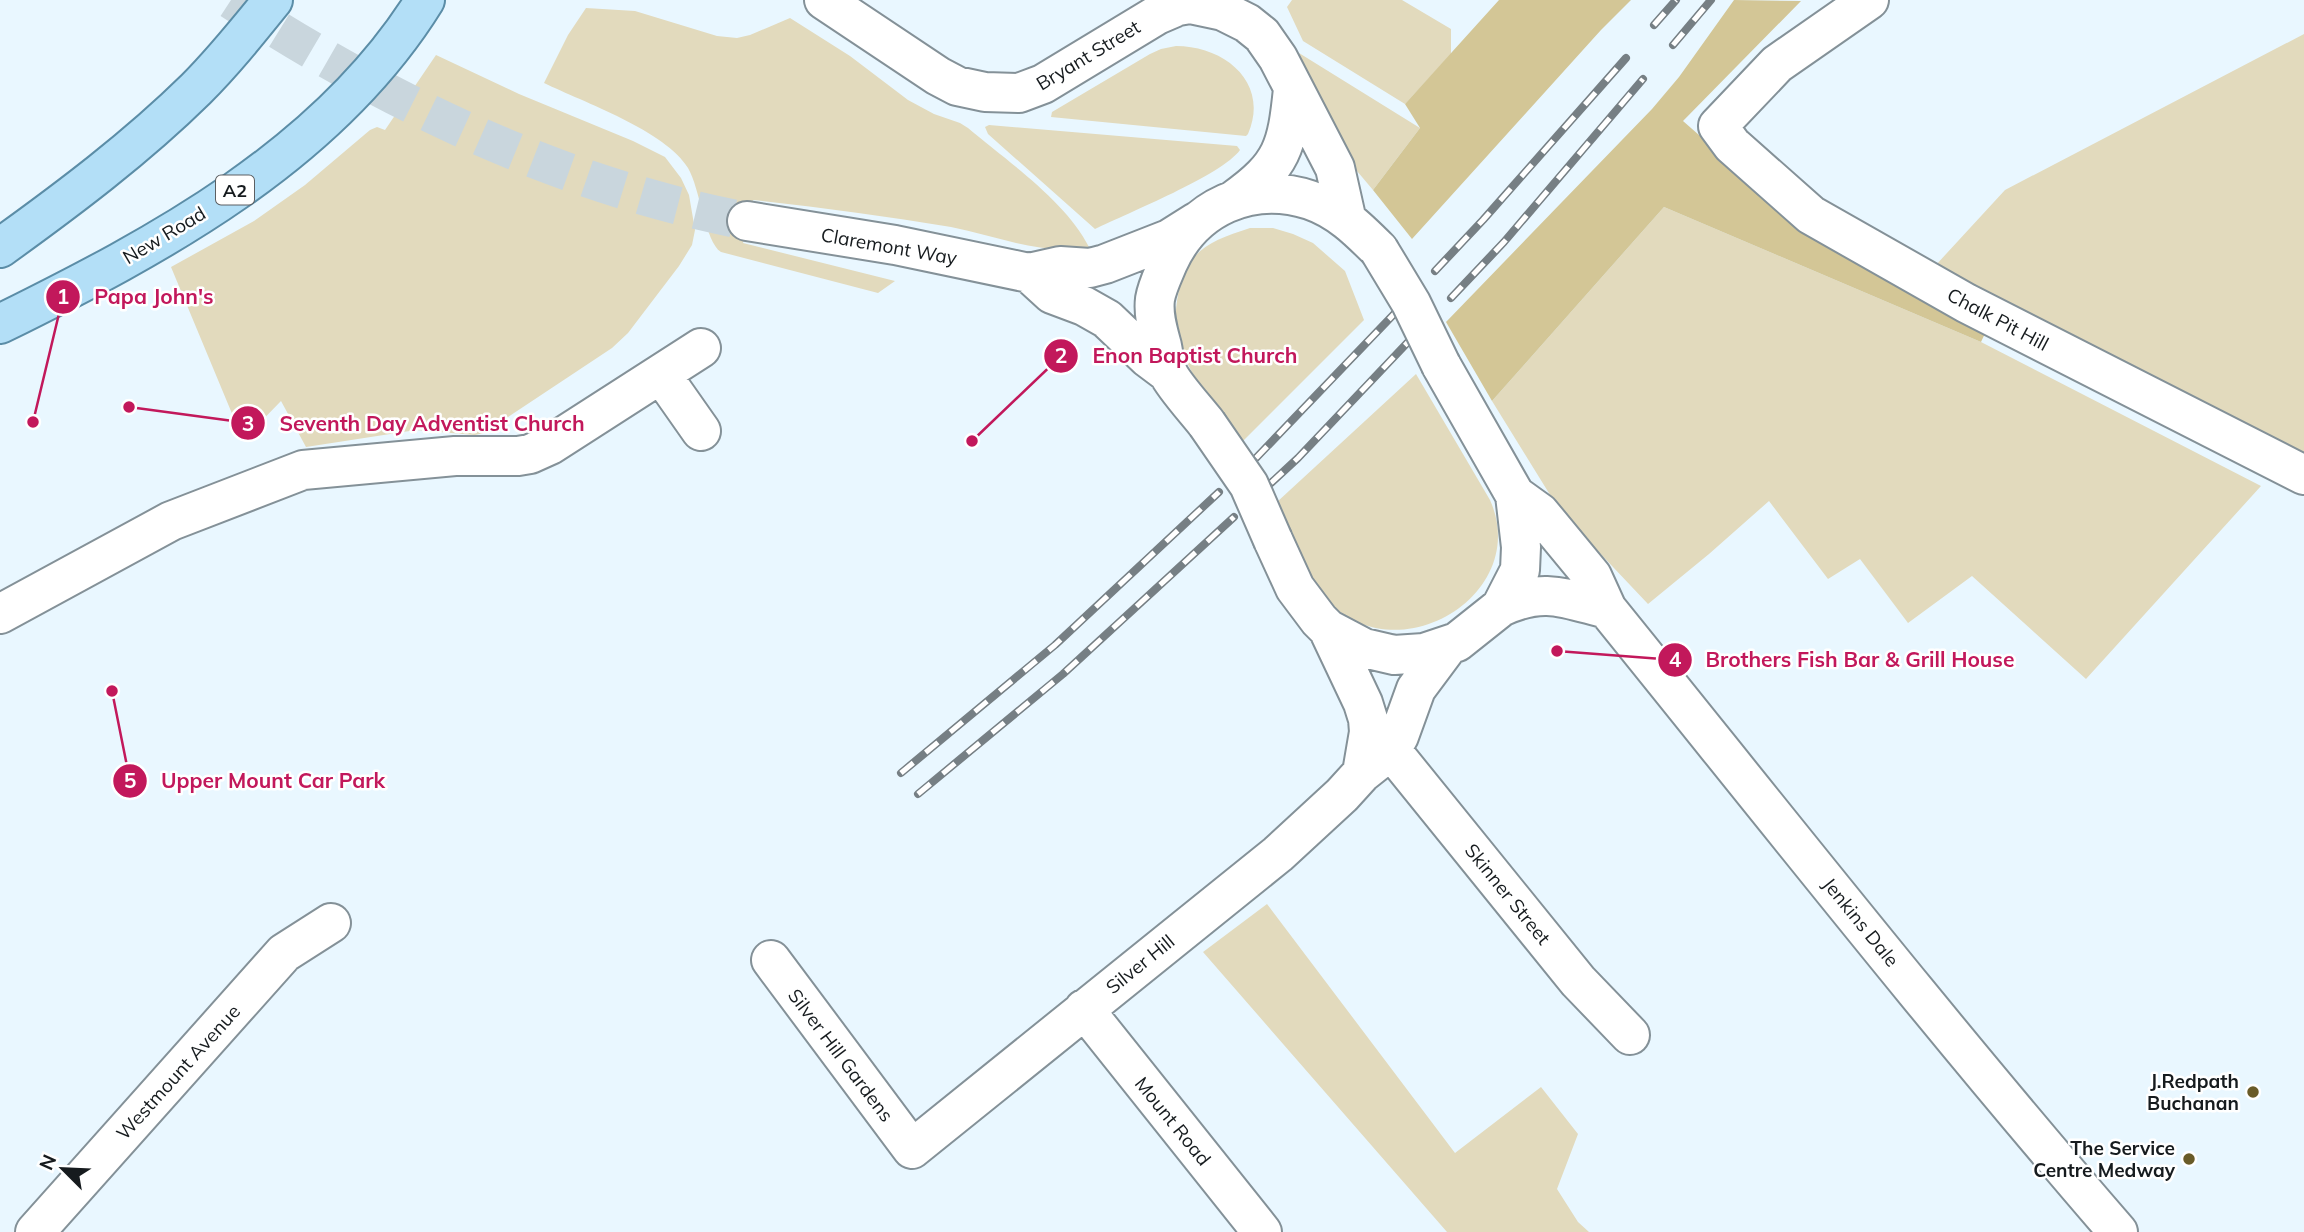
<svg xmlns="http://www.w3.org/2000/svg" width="2304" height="1232" font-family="Mulish,sans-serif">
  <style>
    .green { fill: #e2dabd }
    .forest { fill: #d3c696 }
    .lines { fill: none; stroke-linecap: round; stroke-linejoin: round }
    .minor-tunnel { stroke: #c9d6dd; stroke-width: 38; stroke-dasharray: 38 19; stroke-linecap: butt }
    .minor-casing { stroke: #849198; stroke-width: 42 }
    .primary-casing { stroke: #5b8da7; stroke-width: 42 }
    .minor { stroke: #fff; stroke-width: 38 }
    .primary { stroke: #b3dff7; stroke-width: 38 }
    .rail-casing { stroke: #767f84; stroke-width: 8 }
    .rail { stroke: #fff; stroke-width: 5; stroke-dasharray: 16; stroke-linecap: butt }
    .minor-bridge-casing { stroke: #849198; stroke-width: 42; stroke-linecap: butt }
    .minor-bridge { stroke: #fff; stroke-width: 38 }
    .poi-dot { fill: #695b28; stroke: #fff; stroke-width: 2.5 }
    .labels { text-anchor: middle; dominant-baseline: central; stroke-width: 5; stroke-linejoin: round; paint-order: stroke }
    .shield { fill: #fff; stroke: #5c5f62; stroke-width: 2 }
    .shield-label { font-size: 18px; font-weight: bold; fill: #161b1e }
    .street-label { font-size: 19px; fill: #161b1e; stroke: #fff }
    .poi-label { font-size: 19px; font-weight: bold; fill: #161b1e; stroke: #fff; text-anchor: end }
    .leader { fill: none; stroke: #c2185b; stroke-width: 2.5 }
    .callout-dot { fill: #c2185b; stroke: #fff; stroke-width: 2.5 }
    .mark-label { font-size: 21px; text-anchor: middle; font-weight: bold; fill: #fff }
    .callout-label { font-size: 21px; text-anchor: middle; font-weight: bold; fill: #c2185b; stroke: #fff; stroke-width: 5; stroke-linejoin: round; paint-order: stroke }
  </style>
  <rect width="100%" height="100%" fill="#e9f7ff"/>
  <!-- green -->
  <path class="green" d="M 1292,0 L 1402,0 L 1451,29 L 1451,54 L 1405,104 L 1303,41 L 1287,7 Z
    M 586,8 L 635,11 L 717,36 L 737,38 L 750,35 L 790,18 L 850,56 L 908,100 L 934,114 L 960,123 L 968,128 C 1007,161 1066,201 1089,247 C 1042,256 997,236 951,227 C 885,216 819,207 753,200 L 743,243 L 895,281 L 878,293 L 721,252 C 705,242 700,188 688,168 C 666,131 583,102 544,83 L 568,35 Z
    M 2304,34 L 2304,456 L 1935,266 L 2005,190 Z
    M 1176,46 C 1225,46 1270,83 1248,134 L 1246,136 L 1051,117 L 1052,112 L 1150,54 L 1161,49 Z
    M 1299,53 L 1420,128 L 1373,190 L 1346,158 Z
    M 436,55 L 519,94 L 633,141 L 665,157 L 681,178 L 689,195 L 695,230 L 692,245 L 679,266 L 628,333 L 612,348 L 484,433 L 475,435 L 416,430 L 306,447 L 281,401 L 243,440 L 171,267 L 254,221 L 305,185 L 370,130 L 377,127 L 385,130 Z
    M 989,125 L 1237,146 L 1240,150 C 1222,175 1128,213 1095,229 L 988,134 L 985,127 Z
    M 1664,207 L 1981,342 L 2261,486 L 2086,679 L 1972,576 L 1908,623 L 1860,559 L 1828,579 L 1769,501 L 1709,554 L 1648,604 L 1560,511 L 1492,401 Z
    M 1250,228 L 1273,228 L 1293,234 L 1313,243 L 1345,271 L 1364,320 L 1233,451 L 1183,355 C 1175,334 1174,316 1178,295 C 1186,250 1210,241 1250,228 Z
    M 1416,374 L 1490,500 C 1532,594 1398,675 1328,601 C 1302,574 1291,536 1277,502 Z
    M 1267,904 L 1455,1153 L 1541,1087 L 1578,1134 L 1557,1189 L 1578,1222 L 1589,1232 L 1447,1232 L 1203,952 Z"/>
  <!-- forest -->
  <path class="forest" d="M 1499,0 L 1631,0 L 1601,30 L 1412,239 L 1373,190 L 1420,128 L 1405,104 Z
    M 1734,0 L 1801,1 L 1683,121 L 1756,185 L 1988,327 L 1981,342 L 1664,207 L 1492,401 L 1446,322 L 1652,109 L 1679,77 Z"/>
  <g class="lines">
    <!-- minor-tunnel -->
    <path class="minor-tunnel" d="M 231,0 C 388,103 562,186 747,221"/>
    <defs>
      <path id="minor" d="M 824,0 L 938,76 L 957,86 L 985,92 L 1019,93 L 1043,84 L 1157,15 L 1178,6 L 1190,4 L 1223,11 L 1247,23 L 1262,35 L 1278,58 L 1335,168 L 1346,217
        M 1869,0 L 1777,64 L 1718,126 L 1732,145 L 1811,215 L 1966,303 L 2304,475
        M 1234,200 C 1283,165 1287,147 1293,89
        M 747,221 L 895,245 L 1029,273 L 1060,266 L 1090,268 L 1105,264 L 1169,239 L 1196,222
        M 1029,273 L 1052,294 L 1084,306 L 1107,319 L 1148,358 L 1168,373
        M 661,374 L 701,431
        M 1207,424 C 1197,411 1174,386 1168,373 C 1164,365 1164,355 1162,346 C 1158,331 1153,315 1155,299 C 1157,287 1163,275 1168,263 C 1193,207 1251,181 1310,200 C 1339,210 1358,229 1379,250
        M 1515,495 L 1540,513 L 1592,576 L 1607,609 C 1776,818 1942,1029 2118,1232
        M 1273,540 L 1295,588 L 1319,620 L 1328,629 L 1364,648 L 1394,655 L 1424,653 L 1457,642 L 1501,607 L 1520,570 L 1521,547 L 1515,495 L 1441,365
        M 1501,607 C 1544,587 1564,598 1607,609
        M 0,614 L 171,521 L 303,470 L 455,456 L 518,456 L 530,454 L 550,445 L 701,348
        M 1328,629 L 1363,703 L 1368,719 L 1369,732 L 1362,773
        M 1391,750 L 1578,981 L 1630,1035
        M 771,960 L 912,1149 L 1278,854 L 1342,795 L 1362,773 L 1391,750 L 1399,736 L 1416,689 L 1448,646
        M 1084,1009 L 1262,1232
        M 35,1232 L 284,953 L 331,923"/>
      <path id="primary" d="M 0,248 C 68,199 136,148 196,89 C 224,61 248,31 273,0
        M 0,324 C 158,246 329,155 425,0"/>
    </defs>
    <!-- minor casing -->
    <use href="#minor" class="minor-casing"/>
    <!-- primary casing -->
    <use href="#primary" class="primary-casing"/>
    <!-- minor -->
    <use href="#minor" class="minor"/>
    <!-- primary -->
    <use href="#primary" class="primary"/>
    <defs>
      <path id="rail" d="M 1654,25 L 1676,0
        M 1673,45 L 1711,0
        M 1435,271 L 1483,220 L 1626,58
        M 1451,298 L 1504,242 L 1643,79
        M 1256,458 L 1395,313
        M 1271,483 L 1298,458 L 1409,341
        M 901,773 L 1055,645 L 1219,492
        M 918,794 L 1063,674 L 1234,517"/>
    </defs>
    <!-- rail casing -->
    <use href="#rail" class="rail-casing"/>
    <!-- rail -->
    <use href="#rail" class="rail"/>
    <defs>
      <path id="minor-bridge" d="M 1379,250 L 1411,303 L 1441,365
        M 1207,424 L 1249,485 L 1273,540"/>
    </defs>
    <!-- minor-bridge casing -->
    <use href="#minor-bridge" class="minor-bridge-casing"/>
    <!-- minor-bridge -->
    <use href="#minor-bridge" class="minor-bridge"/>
  </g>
  <!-- markers -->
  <g class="poi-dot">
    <circle cx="2253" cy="1092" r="7"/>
    <circle cx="2189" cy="1159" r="7"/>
  </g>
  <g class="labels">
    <!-- shield labels -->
    <rect class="shield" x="216" y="175.5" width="38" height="29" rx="5"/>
    <g class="shield-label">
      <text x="235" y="190">A2</text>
    </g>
    <!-- street labels -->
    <g class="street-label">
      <text transform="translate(1088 55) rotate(-31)">Bryant Street</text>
      <text transform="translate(164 235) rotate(-31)">New Road</text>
      <text transform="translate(889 246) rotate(10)">Claremont Way</text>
      <text transform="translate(1998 319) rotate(28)">Chalk Pit Hill</text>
      <text transform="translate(1508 894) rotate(51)">Skinner Street</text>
      <text transform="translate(1861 922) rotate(51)">Jenkins Dale</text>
      <text transform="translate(1140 964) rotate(-39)">Silver Hill</text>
      <text transform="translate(841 1055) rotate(53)">Silver Hill Gardens</text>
      <text transform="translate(178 1072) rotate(-48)">Westmount Avenue</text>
      <text transform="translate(1173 1121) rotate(51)">Mount Road</text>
    </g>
    <!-- poi labels -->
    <g class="poi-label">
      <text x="2239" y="1081">J.Redpath<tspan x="2239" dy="22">Buchanan</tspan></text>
      <text x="2175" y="1148">The Service<tspan x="2175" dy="22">Centre Medway</tspan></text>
    </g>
  </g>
  <!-- callouts -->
  <path class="leader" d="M33 422L63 297M972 441L1061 356M129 407L248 423M1557 651L1675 660M112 691L130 781"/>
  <g class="callout-dot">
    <circle cx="33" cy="422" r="7"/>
    <circle cx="972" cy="441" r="7"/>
    <circle cx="129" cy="407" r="7"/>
    <circle cx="1557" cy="651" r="7"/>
    <circle cx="112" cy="691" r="7"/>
    <circle cx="63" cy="297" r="18"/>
    <circle cx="1061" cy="356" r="18"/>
    <circle cx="248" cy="423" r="18"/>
    <circle cx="1675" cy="660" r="18"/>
    <circle cx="130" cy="781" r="18"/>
  </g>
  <g class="mark-label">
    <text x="63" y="304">1</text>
    <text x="1061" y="363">2</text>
    <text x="248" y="431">3</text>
    <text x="1675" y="667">4</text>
    <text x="130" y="788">5</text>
  </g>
  <g class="callout-label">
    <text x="154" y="304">Papa John's</text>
    <text x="1195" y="363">Enon Baptist Church</text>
    <text x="432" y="431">Seventh Day Adventist Church</text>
    <text x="1860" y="667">Brothers Fish Bar &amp; Grill House</text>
    <text x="273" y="788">Upper Mount Car Park</text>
  </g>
  <!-- north arrow -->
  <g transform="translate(63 1169) rotate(294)" stroke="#ffffff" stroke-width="5" paint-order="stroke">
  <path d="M0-5L12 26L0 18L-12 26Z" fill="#161b1e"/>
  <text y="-10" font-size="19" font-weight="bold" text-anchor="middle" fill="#161b1e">N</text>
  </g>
</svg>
